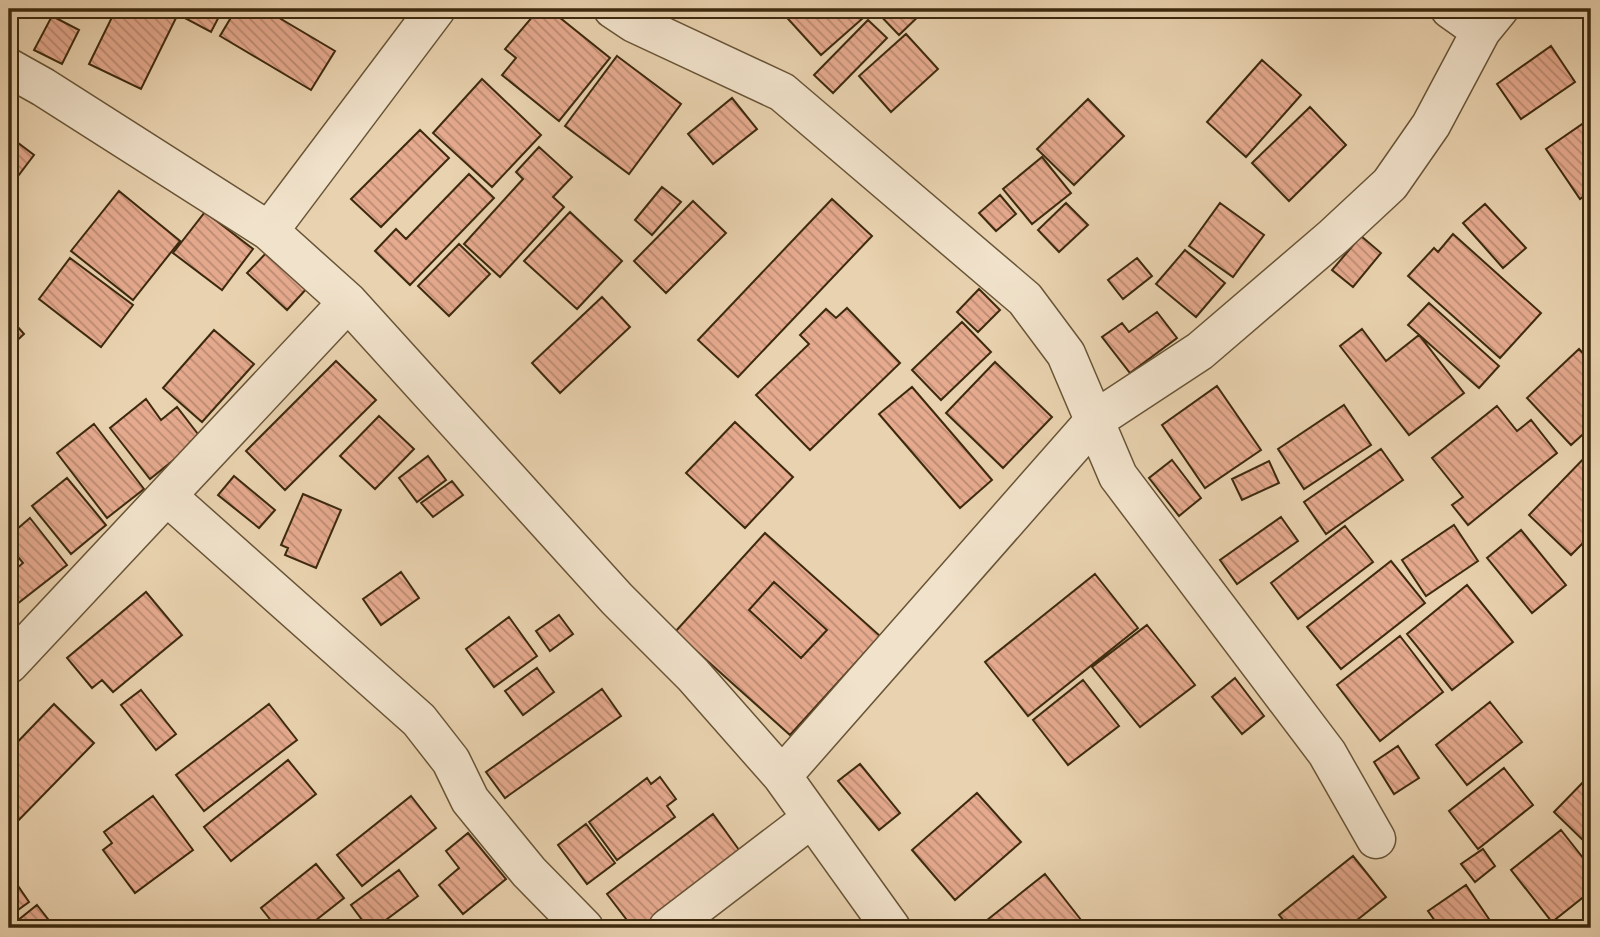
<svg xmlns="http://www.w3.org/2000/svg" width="1600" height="937" font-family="'Sorts Mill Goudy',serif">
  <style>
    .building { fill: url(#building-back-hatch); stroke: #3d2a0e; stroke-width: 2; fill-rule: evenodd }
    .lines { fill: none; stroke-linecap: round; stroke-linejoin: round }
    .minor-casing { stroke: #685436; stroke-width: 41 }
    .minor { stroke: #f1e2cb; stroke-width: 38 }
  </style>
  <defs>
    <pattern id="building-back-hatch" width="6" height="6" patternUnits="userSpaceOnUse" patternTransform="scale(1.75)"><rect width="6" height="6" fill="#e6aa8f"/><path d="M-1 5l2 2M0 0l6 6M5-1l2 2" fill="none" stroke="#bc8b73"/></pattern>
  </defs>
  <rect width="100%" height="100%" fill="#e9d2af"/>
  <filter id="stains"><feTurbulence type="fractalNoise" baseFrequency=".00286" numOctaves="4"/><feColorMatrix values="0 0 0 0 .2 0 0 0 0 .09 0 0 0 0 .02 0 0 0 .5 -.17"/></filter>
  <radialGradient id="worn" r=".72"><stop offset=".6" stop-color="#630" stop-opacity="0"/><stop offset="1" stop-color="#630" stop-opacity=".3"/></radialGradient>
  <!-- building -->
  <path class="building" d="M 116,9 L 158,9 L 176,18 L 141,89 L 89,64 Z
    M 168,9 L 223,9 L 211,32 Z
    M 236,9 L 264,9 L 335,51 L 311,90 L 220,36 Z
    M 539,9 L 549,9 L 610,58 L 559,121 L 502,75 L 516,58 L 505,49 Z
    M 779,9 L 869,9 L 871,11 L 821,55 Z
    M 874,9 L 926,9 L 899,35 Z
    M 52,16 L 79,30 L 62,64 L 34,50 Z
    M 868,20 L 887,38 L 833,93 L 814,75 Z
    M 906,34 L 938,69 L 891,112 L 859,76 Z
    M 1551,46 L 1575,82 L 1521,119 L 1497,84 Z
    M 617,56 L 681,104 L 629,174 L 565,126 Z
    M 1262,60 L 1301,95 L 1246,157 L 1207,122 Z
    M 482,79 L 541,135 L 492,187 L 433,133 Z
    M 732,98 L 757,129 L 713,164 L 688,134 Z
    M 1088,99 L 1124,136 L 1074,185 L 1037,149 Z
    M 1310,107 L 1346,145 L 1289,201 L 1252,163 Z
    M 1591,118 L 1591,191 L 1580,199 L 1546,149 Z
    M 420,130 L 449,158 L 381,227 L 351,199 Z
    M 9,136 L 34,155 L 9,188 Z
    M 539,147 L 572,177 L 553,197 L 564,207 L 500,277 L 464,244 L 523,179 L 516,172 Z
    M 1042,157 L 1071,193 L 1032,224 L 1003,189 Z
    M 469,174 L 494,198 L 410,285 L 375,251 L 396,229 L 406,239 Z
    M 662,187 L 681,202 L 652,235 L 635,220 Z
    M 119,191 L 180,241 L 133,300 L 71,251 Z
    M 1000,195 L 1016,214 L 996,231 L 979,213 Z
    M 832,199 L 872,236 L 738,377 L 698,340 Z
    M 693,201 L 726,233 L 666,293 L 634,261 Z
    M 1066,203 L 1088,225 L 1059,252 L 1038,230 Z
    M 1220,203 L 1264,235 L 1233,277 L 1189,246 Z
    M 1485,204 L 1526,248 L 1503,268 L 1463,223 Z
    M 205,212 L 253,249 L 222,290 L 173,253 Z
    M 570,212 L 622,261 L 577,309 L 524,261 Z
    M 1453,234 L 1541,313 L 1500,358 L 1408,276 L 1434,248 L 1438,252 Z
    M 1361,236 L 1381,253 L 1353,287 L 1332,270 Z
    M 459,244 L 490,274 L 449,316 L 418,286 Z
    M 270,249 L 309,286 L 287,310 L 247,273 Z
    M 1185,250 L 1225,283 L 1196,317 L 1156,284 Z
    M 70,258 L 133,305 L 101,347 L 39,299 Z
    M 1137,258 L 1152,276 L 1123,299 L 1108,280 Z
    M 979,289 L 1000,310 L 978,332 L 957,312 Z
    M 602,297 L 630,327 L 560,393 L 532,363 Z
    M 1429,303 L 1499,366 L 1479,388 L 1408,325 Z
    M 847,308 L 900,363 L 810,450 L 756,395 L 809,344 L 800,335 L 826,309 L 836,318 Z
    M 1157,312 L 1177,338 L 1130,373 L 1102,337 L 1122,323 L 1129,332 Z
    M 9,317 L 24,334 L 9,348 Z
    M 962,322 L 991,352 L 941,400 L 912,370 Z
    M 1362,329 L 1386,361 L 1419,335 L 1464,393 L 1409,435 L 1340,346 Z
    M 214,330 L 254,364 L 202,422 L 163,388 Z
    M 1579,349 L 1591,362 L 1591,427 L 1571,445 L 1527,398 Z
    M 336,361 L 376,400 L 285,490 L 246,451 Z
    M 995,362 L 1052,417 L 1003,468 L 946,413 Z
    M 1217,386 L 1261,450 L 1205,488 L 1162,425 Z
    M 912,387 L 992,480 L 960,508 L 879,414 Z
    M 146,399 L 161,420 L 177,407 L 201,438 L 150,479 L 110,428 Z
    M 1344,405 L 1371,445 L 1304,489 L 1278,449 Z
    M 1497,406 L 1517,431 L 1531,420 L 1557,453 L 1468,525 L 1452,505 L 1463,497 L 1432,458 Z
    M 379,416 L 414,449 L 375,489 L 340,456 Z
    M 735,422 L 793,477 L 745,528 L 686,473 Z
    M 94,424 L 144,489 L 107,518 L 57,453 Z
    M 1381,449 L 1403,480 L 1326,534 L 1304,502 Z
    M 1591,451 L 1591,535 L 1571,555 L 1529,515 Z
    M 428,456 L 446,480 L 417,502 L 399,478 Z
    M 1172,460 L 1201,498 L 1179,516 L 1149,478 Z
    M 1269,461 L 1279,483 L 1242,500 L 1232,479 Z
    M 234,476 L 275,510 L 259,528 L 218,495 Z
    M 67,478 L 106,525 L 71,554 L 32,506 Z
    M 452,481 L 463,495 L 433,517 L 421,503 Z
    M 303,494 L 341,510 L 316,568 L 285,555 L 288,548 L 281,545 Z
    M 1281,517 L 1298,541 L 1237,584 L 1220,560 Z
    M 30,518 L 67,565 L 17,604 L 9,594 L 9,575 L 23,563 L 9,546 L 9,536 Z
    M 1454,525 L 1478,561 L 1426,596 L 1402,560 Z
    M 1345,526 L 1373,562 L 1298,619 L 1271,583 Z
    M 1521,530 L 1566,585 L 1532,613 L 1487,558 Z
    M 765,533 L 880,636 L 790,735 L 675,632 ZM 774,582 L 827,630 L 801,658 L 749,610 Z
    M 1391,561 L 1425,603 L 1341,669 L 1307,627 Z
    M 401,572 L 419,598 L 381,625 L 363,599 Z
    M 1095,574 L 1138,628 L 1028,716 L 985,662 Z
    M 774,582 L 827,630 L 801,658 L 749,610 Z
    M 1467,585 L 1513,642 L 1452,690 L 1407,634 Z
    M 146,592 L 182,635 L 113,692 L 102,680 L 92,688 L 67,658 Z
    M 559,615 L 573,634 L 550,651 L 536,631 Z
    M 509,617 L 537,656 L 494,687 L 466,649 Z
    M 1147,625 L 1195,685 L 1140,727 L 1092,667 Z
    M 1400,636 L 1443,692 L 1380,741 L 1337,685 Z
    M 537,668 L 554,692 L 523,715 L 505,691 Z
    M 1235,678 L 1264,716 L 1242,734 L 1212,697 Z
    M 1083,680 L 1119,726 L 1068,765 L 1033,720 Z
    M 602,689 L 621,716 L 505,798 L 486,772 Z
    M 141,690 L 176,734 L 156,750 L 121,705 Z
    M 1490,702 L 1522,742 L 1467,785 L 1436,745 Z
    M 54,704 L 94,743 L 9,830 L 9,751 Z
    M 269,704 L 297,740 L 204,811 L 176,775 Z
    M 1398,746 L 1419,778 L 1394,794 L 1374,762 Z
    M 288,760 L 316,794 L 231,861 L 204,827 Z
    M 860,764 L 900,813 L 879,830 L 838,781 Z
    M 1504,768 L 1533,805 L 1478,849 L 1449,811 Z
    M 1591,774 L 1591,848 L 1554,812 Z
    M 660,777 L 676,799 L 667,806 L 675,817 L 617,860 L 589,822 L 647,778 L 651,784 Z
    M 977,793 L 1021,842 L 955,900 L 912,850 Z
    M 153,796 L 193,850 L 135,893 L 103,850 L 112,843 L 104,832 Z
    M 411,796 L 436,828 L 362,886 L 337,855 Z
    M 713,814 L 742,854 L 644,928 L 633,928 L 607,894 Z
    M 586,824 L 615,863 L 587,884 L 558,845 Z
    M 1561,830 L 1591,868 L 1591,891 L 1552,922 L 1511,870 Z
    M 468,833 L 506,879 L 463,914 L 439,885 L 459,868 L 446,851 Z
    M 1483,849 L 1495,866 L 1475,882 L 1461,864 Z
    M 1353,856 L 1386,897 L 1347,928 L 1290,928 L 1279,915 Z
    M 316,864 L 344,898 L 306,928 L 277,928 L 261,908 Z
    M 399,870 L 418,896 L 375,928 L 368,928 L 351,905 Z
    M 1045,874 L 1085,925 L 1081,928 L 977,928 Z
    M 14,880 L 29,902 L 15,912 L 9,904 L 9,884 Z
    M 1466,885 L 1495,928 L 1440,928 L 1428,911 Z
    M 37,905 L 55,928 L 14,928 L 12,925 Z"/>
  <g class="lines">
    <defs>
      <path id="minor" d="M 613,9 L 634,23 L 782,92 L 1025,299 L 1066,354 L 1118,476 L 1327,753 L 1376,839
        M 1450,9 L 1481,31
        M 9,68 L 43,87 L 269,231 L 348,302 L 617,599 L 693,675 L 782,776 L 891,928
        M 269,231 L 436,9
        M 167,496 L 419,720 L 451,761 L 470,800 L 529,872 L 584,928
        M 9,664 L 348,302
        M 782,776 L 1095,420 L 1200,351 L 1333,237 L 1390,184 L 1431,125 L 1481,31 L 1499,9
        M 668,928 L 812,818"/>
    </defs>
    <!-- minor casing -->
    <use href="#minor" class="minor-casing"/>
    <!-- minor -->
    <use href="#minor" class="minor"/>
  </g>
  <!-- margin -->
  <rect width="1600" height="937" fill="none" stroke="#e9d2af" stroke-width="35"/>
  <rect x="10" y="10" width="1579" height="916" fill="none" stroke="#3d2a0e" stroke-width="3.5"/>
  <rect x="18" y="18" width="1565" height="902" fill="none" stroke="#3d2a0e" stroke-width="2"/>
  <rect width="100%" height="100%" filter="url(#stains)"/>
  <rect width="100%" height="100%" fill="url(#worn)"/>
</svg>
